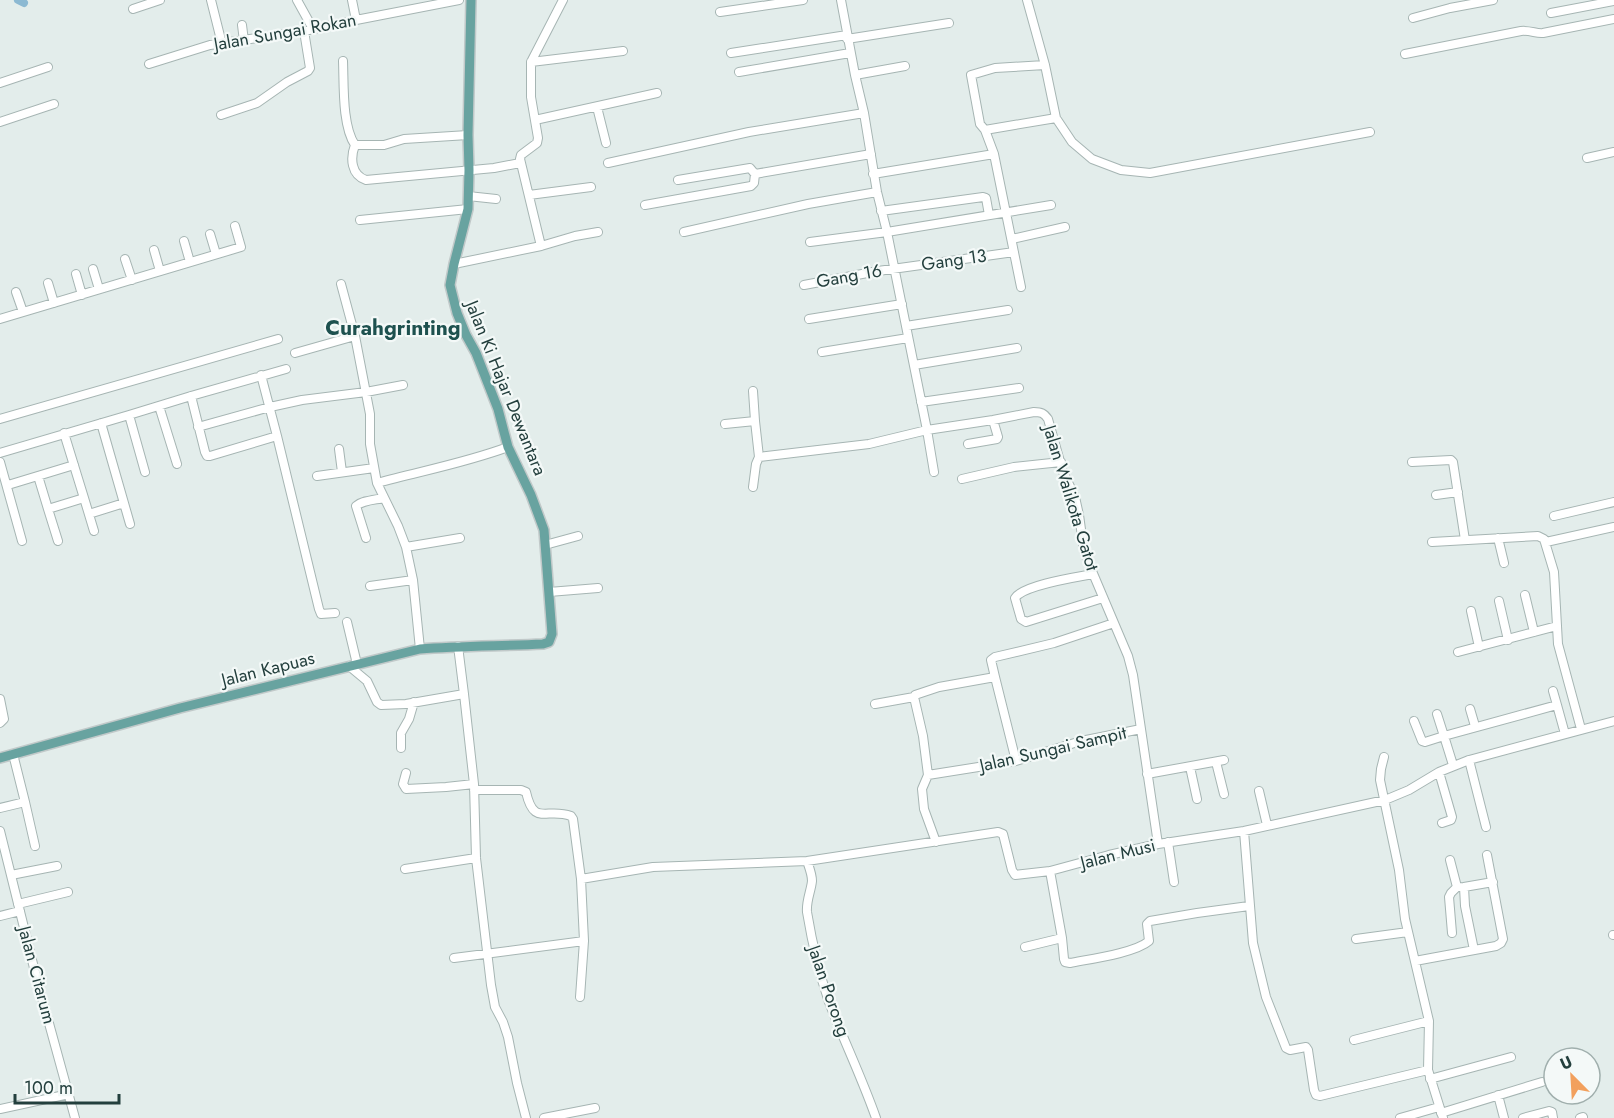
<svg xmlns="http://www.w3.org/2000/svg" width="1614" height="1118" font-family="Jost,sans-serif">
  <style>
    .lines { fill: none; stroke-linecap: round; stroke-linejoin: round }
    .canal { stroke: #8cb9d2; stroke-width: 8 }
    .minor-casing { stroke: #a6b5b3; stroke-width: 10 }
    .major-casing { stroke: #c1c9c9; stroke-width: 12 }
    .minor { stroke: #fff; stroke-width: 8 }
    .major { stroke: #68a3a0; stroke-width: 9 }
    .labels { text-anchor: middle; dominant-baseline: central; stroke-width: 4.5; stroke-linejoin: round; paint-order: stroke }
    .street-label { font-size: 18px; fill: #233f3d; stroke: #f4f9f8 }
    .quarter-label { font-size: 21px; font-weight: bold; fill: #1e514f; stroke: #f4f9f8 }
  </style>
  <rect width="100%" height="100%" fill="#e3edeb"/>
  <g class="lines">
    <!-- canal -->
    <path class="canal" d="M 18,0 L 24,3"/>
    <defs>
      <path id="minor" d="M 211,0 L 222,44
        M 297,0 L 313,29
        M 352,0 L 356,20
        M 841,0 L 855,75 L 864,113 L 877,192 L 887,232 L 927,430 L 993,420 L 1034,412 C 1041,412 1044,413 1048,419 L 1063,472 L 1075,497 L 1079,515 L 1084,551 L 1089,564 L 1128,656 L 1133,675 L 1158,844
        M 1027,0 L 1045,65 L 1056,118 L 1072,142 L 1092,159 L 1121,170 L 1150,173 L 1370,132
        M 133,9 L 160,0
        M 720,12 L 803,0
        M 1551,13 L 1614,1
        M 1413,18 L 1450,8 L 1493,0
        M 242,25 L 244,41
        M 847,39 L 949,23
        M 731,53 L 847,35
        M 1405,54 L 1521,31 C 1530,30 1537,34 1543,33 L 1614,19
        M 343,61 C 344,85 342,126 355,145 L 384,145 L 404,139 L 468,135
        M 531,62 L 623,51
        M 149,64 L 210,45 L 304,31 L 356,20 L 459,0
        M 739,72 L 850,53
        M 855,75 L 905,66
        M 0,83 L 48,67
        M 597,107 L 606,143
        M 221,115 L 257,103 L 287,82 L 308,71 L 310,68 L 304,31
        M 535,120 L 657,93
        M 0,122 L 54,104
        M 985,130 L 1056,118
        M 355,145 C 350,158 351,175 366,180 L 494,168 L 520,163
        M 1587,158 L 1614,152
        M 608,163 L 749,132 L 864,113
        M 873,174 L 994,154
        M 678,180 L 750,168 L 755,174 L 871,154
        M 529,195 L 591,187
        M 468,196 L 496,199
        M 645,205 L 751,186 L 754,183 L 755,174
        M 881,211 L 983,197 L 986,198 L 989,215
        M 360,220 L 468,209
        M 684,232 L 808,204 L 877,192
        M 210,234 L 216,254
        M 1012,239 L 1065,227
        M 184,241 L 190,262
        M 810,242 L 887,232 L 1051,205
        M 541,246 L 575,236 L 598,232
        M 154,250 L 160,271
        M 125,259 L 132,280
        M 454,264 L 541,246 L 520,159 L 521,155 L 537,143 L 538,138 L 531,97 L 531,62 L 563,0
        M 93,269 L 99,289
        M 76,274 L 82,295
        M 48,283 L 54,303
        M 341,284 L 355,336 L 370,414 L 370,444 L 377,483 L 398,526 L 406,547 L 413,580 L 420,649
        M 804,285 L 878,271 L 1014,252
        M 1021,287 L 994,154 L 985,130 L 980,124 L 971,75 L 995,68 L 1045,65
        M 16,292 L 23,312
        M 0,319 L 241,247 L 235,226
        M 809,319 L 902,304
        M 906,326 L 1008,310
        M 822,352 L 908,338
        M 295,353 L 355,336
        M 914,365 L 1017,348
        M 753,391 L 755,421
        M 191,396 L 205,452 L 207,456 L 210,456 L 277,436 L 261,375
        M 921,402 L 1019,388
        M 159,406 L 177,464
        M 129,415 L 145,472
        M 0,419 L 278,339
        M 101,423 L 130,524
        M 725,424 L 755,421 L 759,457 L 869,444 L 927,430 L 934,472
        M 198,427 L 270,407 L 302,400 L 366,392 L 403,385
        M 277,436 L 319,609 L 321,614 L 335,613
        M 968,444 L 997,439 L 998,437 L 993,420
        M 339,449 L 342,472
        M 0,453 L 129,415 L 191,396 L 286,369
        M 0,462 L 22,541
        M 1412,462 L 1451,460 L 1453,462 L 1465,540
        M 38,476 L 48,509 L 84,498 L 64,433
        M 317,476 L 374,468
        M 962,479 L 1014,467 L 1061,462
        M 377,483 C 421,471 465,463 508,447
        M 8,485 L 74,465
        M 753,487 L 756,464 L 759,457
        M 1436,495 L 1458,492
        M 84,498 L 94,531
        M 48,509 L 58,541
        M 89,514 L 124,503
        M 1554,516 L 1614,502
        M 366,538 L 356,506 C 363,500 375,500 384,498
        M 1498,538 L 1504,563
        M 1432,542 L 1538,536 L 1544,539 L 1554,572 L 1558,644 L 1581,729
        M 1546,542 L 1614,527
        M 545,545 L 578,536
        M 406,547 L 460,538
        M 1093,574 C 1077,577 1023,585 1015,598 L 1021,619 L 1026,622 L 1103,598
        M 370,586 L 413,580
        M 549,592 L 598,588
        M 1525,595 L 1534,632
        M 1499,601 L 1508,640
        M 1471,611 L 1479,647
        M 347,622 L 357,664
        M 458,646 L 464,694 L 474,784 L 476,858 L 491,985 L 495,1007 L 503,1022 L 508,1037 L 517,1083 L 526,1118
        M 1458,652 L 1557,626
        M 349,666 L 367,681 L 377,702 L 381,705 L 406,704 L 464,694
        M 995,677 L 991,660 L 995,657 L 1054,643 L 1114,623
        M 1553,691 L 1557,705
        M 0,699 L 4,719 L 0,723
        M 875,704 L 914,697
        M 1470,709 L 1475,726
        M 1414,721 L 1422,741 L 1425,742 L 1444,736 L 1437,714
        M 401,748 L 401,733 L 409,719 L 414,702
        M 1384,757 L 1381,769 L 1380,780 L 1399,870 L 1405,919 L 1429,1021 L 1428,1070 L 1443,1118
        M 1469,760 L 1486,827
        M 1216,762 L 1224,794
        M 1453,765 L 1444,736 L 1557,705 L 1565,734
        M 1190,767 L 1197,799
        M 1439,772 L 1452,817 L 1451,820 L 1442,823
        M 406,773 L 403,784 L 406,789 L 446,787 L 474,784
        M 1147,774 L 1224,760
        M 928,775 L 1016,761 L 1081,741 L 1141,729
        M 474,790 L 521,790 L 526,792 C 534,827 546,807 571,816 L 573,819 L 581,879 L 653,867 L 807,861 L 998,832 L 1003,834 L 1012,870 L 1015,875 L 1050,871 L 1109,855 L 1158,844 L 1244,831 L 1385,800 L 1409,790 L 1439,772 L 1469,760 L 1614,721
        M 1259,791 L 1267,825
        M 25,802 L 35,846
        M 0,808 L 25,802 L 13,754
        M 0,831 L 36,976 L 75,1118
        M 1244,831 L 1253,943 L 1266,997 L 1286,1048 L 1290,1050 L 1306,1047 L 1308,1050 L 1314,1090 L 1316,1095 L 1320,1096 L 1428,1070
        M 936,842 L 924,809 L 922,789 L 928,775 L 923,736 L 914,697 L 915,695 L 939,687 L 995,677 L 1016,761
        M 1168,842 L 1174,882
        M 1450,860 L 1457,887 L 1460,887
        M 807,861 C 809,867 812,874 812,881 C 811,891 806,901 807,912 C 812,942 819,973 829,1002 C 844,1041 862,1078 876,1118
        M 405,869 L 476,858
        M 1050,871 L 1062,938 L 1064,959 L 1065,962 L 1070,963 C 1090,959 1135,953 1149,941 L 1147,924 L 1150,921 L 1197,913 L 1249,906
        M 11,875 L 57,866
        M 18,904 L 68,892
        M 0,916 L 20,911
        M 1452,933 L 1449,897 L 1451,893 L 1457,887
        M 1613,935 L 1614,935
        M 1356,939 L 1408,932
        M 1025,947 L 1062,938
        M 1474,950 L 1465,906 L 1464,887 L 1493,882
        M 454,958 L 584,941
        M 1415,961 L 1496,946 L 1501,943 L 1503,939 L 1487,855
        M 580,997 L 584,941 L 581,879
        M 1354,1040 L 1429,1021
        M 1430,1079 L 1511,1057
        M 1498,1095 L 1504,1118
        M 0,1109 L 69,1094
        M 1441,1113 L 1542,1082
        M 544,1118 L 595,1108
        M 1400,1118 L 1439,1107
        M 1523,1118 L 1549,1111 L 1552,1112 L 1553,1118
        M 1580,1118 L 1583,1117"/>
      <path id="major" d="M 0,758 L 180,708 L 420,649 C 461,646 502,646 543,644 L 549,642 L 552,634 L 544,530 L 531,495 L 508,447 L 498,409 L 476,353 L 466,335 L 457,313 L 450,285 L 454,264 L 468,209 L 469,170 L 468,135 L 471,0"/>
    </defs>
    <!-- minor casing -->
    <use href="#minor" class="minor-casing"/>
    <!-- major casing -->
    <use href="#major" class="major-casing"/>
    <!-- minor -->
    <use href="#minor" class="minor"/>
    <!-- major -->
    <use href="#major" class="major"/>
  </g>
  <g class="labels">
    <!-- street labels -->
    <g class="street-label">
      <text transform="translate(285 32) rotate(-10)">Jalan Sungai Rokan</text>
      <text transform="translate(954 260) rotate(-8)">Gang 13</text>
      <text transform="translate(849 276) rotate(-10)">Gang 16</text>
      <text transform="translate(506 388) rotate(68)">Jalan Ki Hajar Dewantara</text>
      <text transform="translate(1071 498) rotate(73)">Jalan Walikota Gatot</text>
      <text transform="translate(268 669) rotate(-14)">Jalan Kapuas</text>
      <text transform="translate(1053 749) rotate(-13)">Jalan Sungai Sampit</text>
      <text transform="translate(1118 854) rotate(-14)">Jalan Musi</text>
      <text transform="translate(37 975) rotate(75)">Jalan Citarum</text>
      <text transform="translate(829 991) rotate(71)">Jalan Porong</text>
    </g>
    <!-- quarter labels -->
    <g class="quarter-label">
      <text x="393" y="328">Curahgrinting</text>
    </g>
  </g>
  <!-- north arrow -->
  <g transform="translate(1572 1076) rotate(336)"><circle r="28" fill="#f4f9f8" stroke="#a0afad" stroke-width="1.5"/>
  <path d="M0-4.5L10 22L0 15L-10 22Z" fill="#f2a05d"/>
  <text y="-9" font-size="16" font-weight="bold" text-anchor="middle" fill="#233f3d">U</text>
  </g>
  <!-- scale -->
  <path d="M15 1094v9h104v-9" fill="none" stroke="#233f3d" stroke-width="3"/>
  <text x="24" y="1094" font-size="18" fill="#233f3d" stroke="#f4f9f8" stroke-width="4.5" paint-order="stroke">100 m</text>
</svg>
